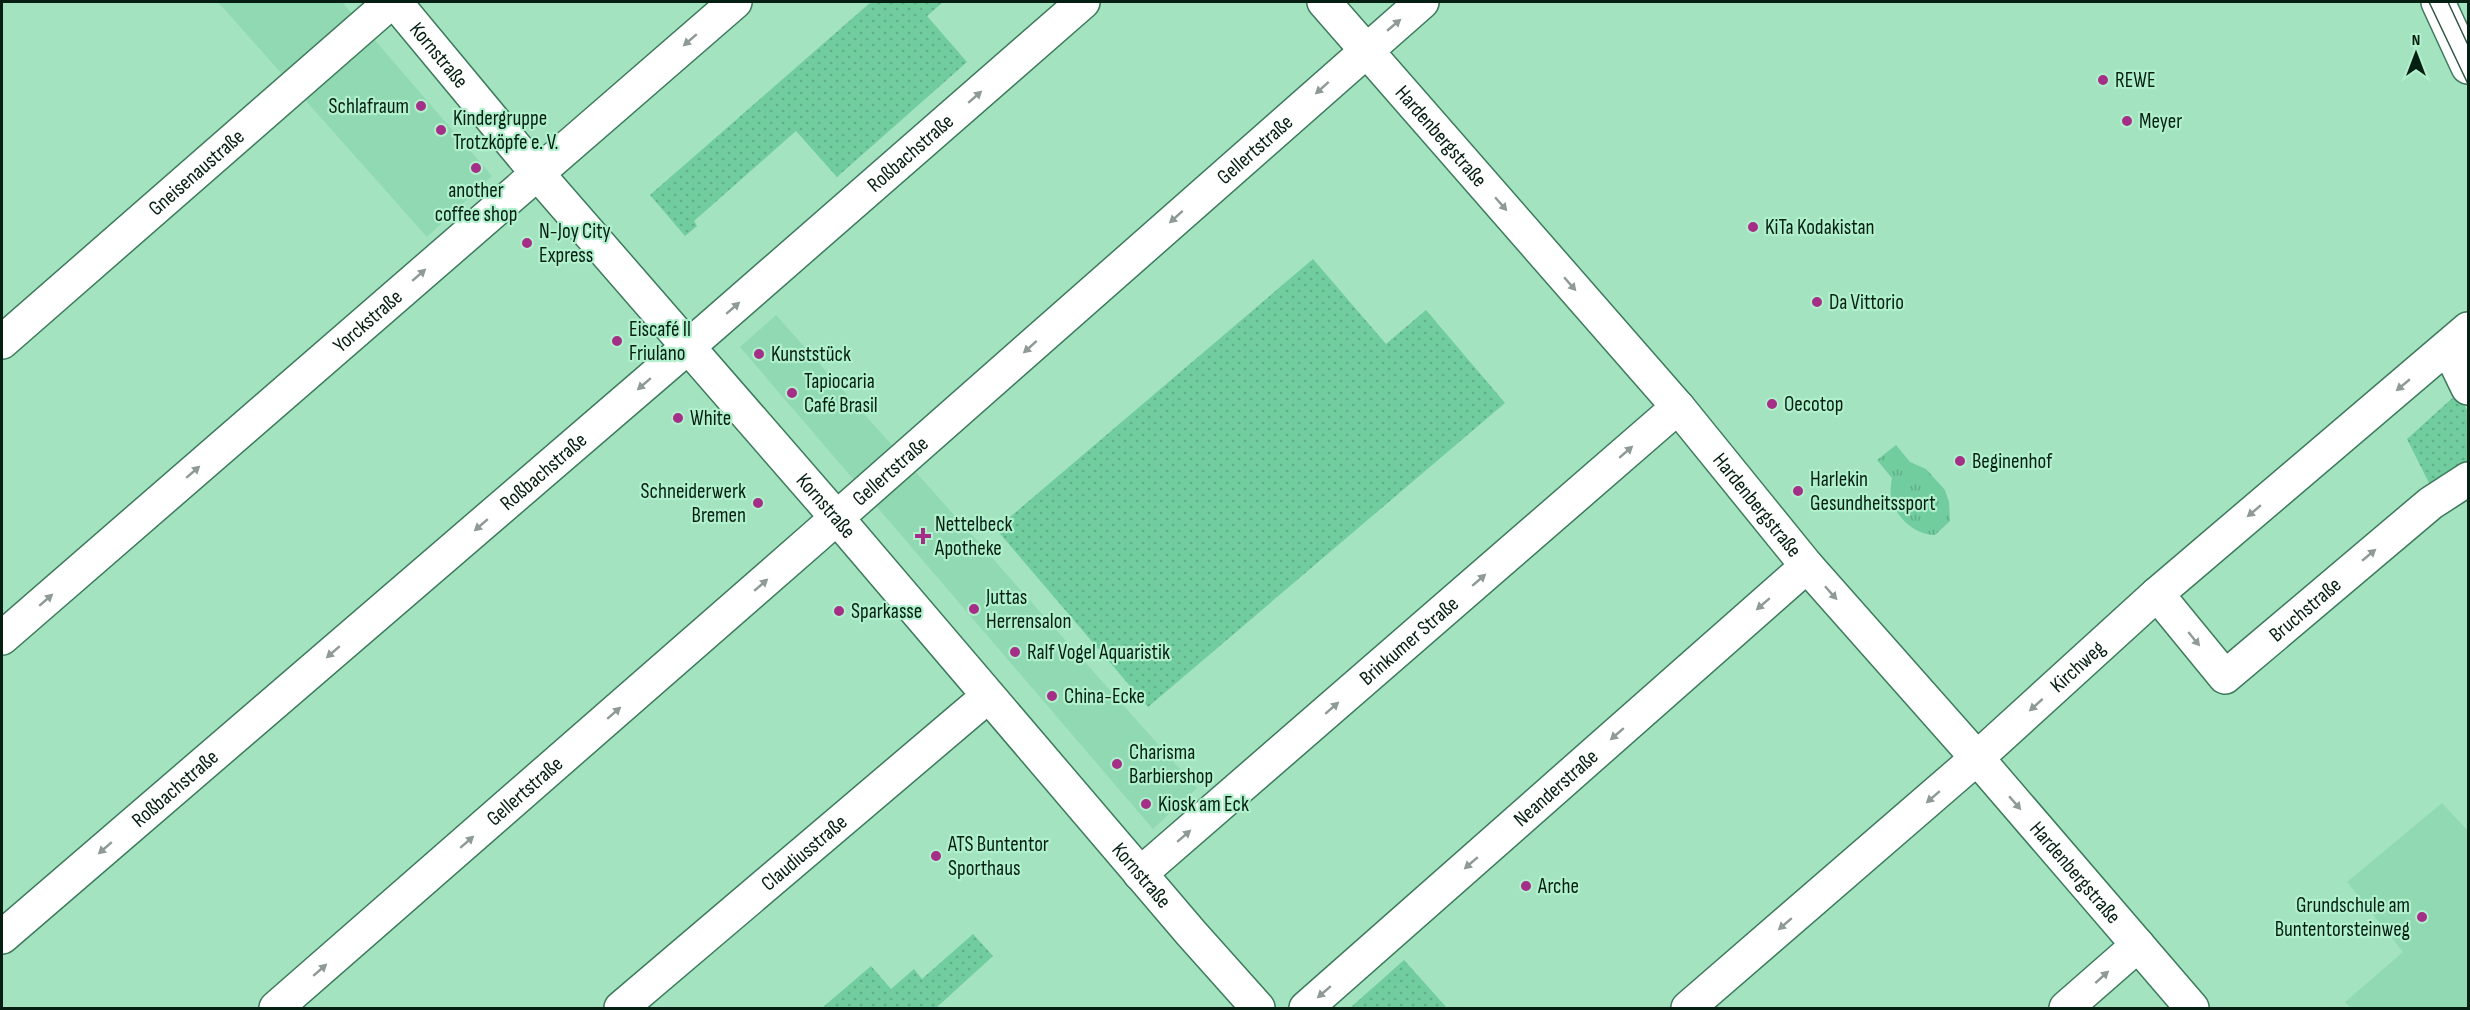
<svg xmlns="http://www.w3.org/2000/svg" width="2470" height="1010" font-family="'Sofia Sans Condensed',sans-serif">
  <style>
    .built { fill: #91d9b3 }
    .grass { fill: url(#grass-dots) }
    .park { fill: url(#park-tufts) }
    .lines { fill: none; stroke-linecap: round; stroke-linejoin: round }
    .minor-casing { stroke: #3c7a5b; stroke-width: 36 }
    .tertiary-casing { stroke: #3c7a5b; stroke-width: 36 }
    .minor { stroke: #fff; stroke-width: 33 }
    .tertiary { stroke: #fff; stroke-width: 33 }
    .tram { stroke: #315644; stroke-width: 1.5 }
    .oneway { fill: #8e9a95 }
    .poi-dot { fill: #a52f87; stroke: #b0f0cc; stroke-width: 2 }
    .labels { text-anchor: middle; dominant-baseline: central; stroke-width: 4.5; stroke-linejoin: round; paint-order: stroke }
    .street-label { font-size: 21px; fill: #051f13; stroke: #b0f0cc }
    .poi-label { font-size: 21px; fill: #051f13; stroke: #b0f0cc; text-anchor: start }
  </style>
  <defs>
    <pattern id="grass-dots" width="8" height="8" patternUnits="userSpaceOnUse" patternTransform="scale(1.5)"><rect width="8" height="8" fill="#71cc9e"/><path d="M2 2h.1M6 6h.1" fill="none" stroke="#60af87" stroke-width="1.8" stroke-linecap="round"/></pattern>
    <pattern id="park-tufts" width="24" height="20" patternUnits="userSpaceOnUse" patternTransform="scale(1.5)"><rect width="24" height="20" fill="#71cc9e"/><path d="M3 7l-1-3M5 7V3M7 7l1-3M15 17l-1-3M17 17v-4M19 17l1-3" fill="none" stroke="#60af87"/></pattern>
  </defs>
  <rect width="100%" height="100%" fill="#a3e3c0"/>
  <!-- built -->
  <path class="built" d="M 218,2 L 342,2 L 492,176 L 427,237 Z
    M 776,315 L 1197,788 L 1153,829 L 740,347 Z
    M 2442,803 L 2468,831 L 2468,1008 L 2351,1008 L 2345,1002 L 2403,952 L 2347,882 Z"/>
  <!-- grass -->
  <path class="grass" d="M 871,2 L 943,2 L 927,16 L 967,62 L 837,177 L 796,131 L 694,221 L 697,226 L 685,236 L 650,195 Z
    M 1313,259 L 1386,344 L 1426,310 L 1505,403 L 1148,707 L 996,529 Z
    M 2458,393 L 2468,412 L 2468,463 L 2430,485 L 2407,439 Z
    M 973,934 L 993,956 L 936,1008 L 822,1008 L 871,966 L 891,989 L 914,969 L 922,979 Z
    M 1404,960 L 1447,1008 L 1350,1008 Z"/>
  <!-- park -->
  <path class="park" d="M 1896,445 L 1910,462 L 1926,469 L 1945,490 L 1949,502 L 1950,521 L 1935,535 C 1915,535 1895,517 1891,497 C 1890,492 1891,484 1892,478 L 1877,460 Z"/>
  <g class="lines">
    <defs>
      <g id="minor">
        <path id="s1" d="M 1324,2 L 1678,407 L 1807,566 L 1977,758 L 2192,1008"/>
        <path id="s2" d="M 2,342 L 391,2"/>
        <path d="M 2448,347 L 2468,388"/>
        <path id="s3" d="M 2157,594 L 2225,677 L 2431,503 L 2468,479"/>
        <path id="s4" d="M 2,638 L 735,2"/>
        <path id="s5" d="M 1140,874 L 1678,407"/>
        <path id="s6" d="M 2,937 L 689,346 L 1083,2"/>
        <path id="s7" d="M 276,1008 L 815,537 L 1422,2"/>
        <path id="s8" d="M 621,1008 L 987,697"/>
        <path id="s9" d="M 1306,1008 L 1807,566"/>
        <path id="s10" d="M 1688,1008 L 1977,758 L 2157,594 L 2468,329"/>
        <path d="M 2066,1008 L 2138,945"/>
      </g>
      <g id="tertiary">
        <path id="s11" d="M 395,2 L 537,173 L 837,518 L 1191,933 L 1258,1008"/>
        <path d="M 2438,2 L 2468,67"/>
      </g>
    </defs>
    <!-- minor casing -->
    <use href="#minor" class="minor-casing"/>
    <!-- tertiary casing -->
    <use href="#tertiary" class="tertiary-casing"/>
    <!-- minor -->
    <use href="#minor" class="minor"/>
    <!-- tertiary -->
    <use href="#tertiary" class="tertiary"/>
    <!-- tram -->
    <path class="tram" d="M 2429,2 L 2468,84
      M 2448,2 L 2468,45"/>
  </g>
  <!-- one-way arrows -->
  <defs><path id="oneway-solid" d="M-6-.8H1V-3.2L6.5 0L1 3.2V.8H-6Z" transform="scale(1.5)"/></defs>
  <g class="oneway">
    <use href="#oneway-solid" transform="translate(1394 25) rotate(-40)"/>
    <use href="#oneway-solid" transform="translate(690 40) rotate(139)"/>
    <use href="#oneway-solid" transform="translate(1322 88) rotate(138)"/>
    <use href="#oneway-solid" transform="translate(975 97) rotate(-41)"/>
    <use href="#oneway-solid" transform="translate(1501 204) rotate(49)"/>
    <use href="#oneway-solid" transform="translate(1176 217) rotate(138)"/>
    <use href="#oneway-solid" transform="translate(419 275) rotate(-41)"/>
    <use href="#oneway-solid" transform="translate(1570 284) rotate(49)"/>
    <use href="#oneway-solid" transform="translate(733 308) rotate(-41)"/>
    <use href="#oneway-solid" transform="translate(1030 347) rotate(138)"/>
    <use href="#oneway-solid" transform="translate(644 384) rotate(139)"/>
    <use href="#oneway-solid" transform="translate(2403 385) rotate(140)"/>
    <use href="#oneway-solid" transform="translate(1626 452) rotate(-41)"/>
    <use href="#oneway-solid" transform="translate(193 472) rotate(-41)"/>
    <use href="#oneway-solid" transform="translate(2254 511) rotate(140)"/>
    <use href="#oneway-solid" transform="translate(481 525) rotate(139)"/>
    <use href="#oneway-solid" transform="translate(2369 555) rotate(-40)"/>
    <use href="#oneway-solid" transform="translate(1479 580) rotate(-41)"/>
    <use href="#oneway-solid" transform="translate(761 585) rotate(-41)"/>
    <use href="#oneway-solid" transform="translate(1831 593) rotate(48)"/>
    <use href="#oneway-solid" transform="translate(46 600) rotate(-41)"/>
    <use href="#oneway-solid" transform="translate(1763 604) rotate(139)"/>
    <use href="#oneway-solid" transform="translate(2194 639) rotate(51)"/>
    <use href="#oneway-solid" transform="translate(333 652) rotate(139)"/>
    <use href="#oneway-solid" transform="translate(2036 705) rotate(138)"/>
    <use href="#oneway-solid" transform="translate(1332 708) rotate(-41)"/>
    <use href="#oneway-solid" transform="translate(614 713) rotate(-41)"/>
    <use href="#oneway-solid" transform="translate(1617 734) rotate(139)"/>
    <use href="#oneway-solid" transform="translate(1933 797) rotate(139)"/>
    <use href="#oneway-solid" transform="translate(2015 803) rotate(49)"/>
    <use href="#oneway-solid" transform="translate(1184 836) rotate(-41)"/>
    <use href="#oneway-solid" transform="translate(467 842) rotate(-41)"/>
    <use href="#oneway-solid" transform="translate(105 848) rotate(139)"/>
    <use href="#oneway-solid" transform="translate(1471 863) rotate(139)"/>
    <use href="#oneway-solid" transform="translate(1785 924) rotate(139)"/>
    <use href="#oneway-solid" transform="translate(320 970) rotate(-41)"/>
    <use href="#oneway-solid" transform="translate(2102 977) rotate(-42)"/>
    <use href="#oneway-solid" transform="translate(1324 992) rotate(139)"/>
  </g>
  <!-- markers -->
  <g class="poi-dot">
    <circle cx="2103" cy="80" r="6"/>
    <circle cx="421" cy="106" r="6"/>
    <circle cx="2127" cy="121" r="6"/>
    <circle cx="441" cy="130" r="6"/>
    <circle cx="476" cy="168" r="6"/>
    <circle cx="1753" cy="227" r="6"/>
    <circle cx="527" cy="243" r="6"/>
    <circle cx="1817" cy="302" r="6"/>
    <circle cx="617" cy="341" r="6"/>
    <circle cx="759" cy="354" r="6"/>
    <circle cx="792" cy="393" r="6"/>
    <circle cx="1772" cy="404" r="6"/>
    <circle cx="678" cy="418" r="6"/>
    <circle cx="1960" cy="461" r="6"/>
    <circle cx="1798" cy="491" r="6"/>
    <circle cx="758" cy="503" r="6"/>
    <path d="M920 527h6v6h6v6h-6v6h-6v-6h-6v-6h6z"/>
    <circle cx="974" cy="609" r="6"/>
    <circle cx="839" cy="611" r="6"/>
    <circle cx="1015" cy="652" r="6"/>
    <circle cx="1052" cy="696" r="6"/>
    <circle cx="1117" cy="764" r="6"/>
    <circle cx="1146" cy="804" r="6"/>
    <circle cx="936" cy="856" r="6"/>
    <circle cx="1526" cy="886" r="6"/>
    <circle cx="2422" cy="917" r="6"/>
  </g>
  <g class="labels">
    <!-- street labels -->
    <g class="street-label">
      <text stroke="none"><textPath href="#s11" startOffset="69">Kornstraße</textPath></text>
      <text stroke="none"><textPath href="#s1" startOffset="178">Hardenbergstraße</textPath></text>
      <text stroke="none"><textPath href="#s7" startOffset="1302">Gellertstraße</textPath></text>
      <text stroke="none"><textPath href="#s6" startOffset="1200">Roßbachstraße</textPath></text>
      <text stroke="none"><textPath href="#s2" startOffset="258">Gneisenaustraße</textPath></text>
      <text stroke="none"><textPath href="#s4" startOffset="484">Yorckstraße</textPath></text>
      <text stroke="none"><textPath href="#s7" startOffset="816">Gellertstraße</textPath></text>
      <text stroke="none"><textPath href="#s6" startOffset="714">Roßbachstraße</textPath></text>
      <text stroke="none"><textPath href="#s1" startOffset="664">Hardenbergstraße</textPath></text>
      <text stroke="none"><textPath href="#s11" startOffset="663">Kornstraße</textPath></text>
      <text stroke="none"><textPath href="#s3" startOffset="212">Bruchstraße</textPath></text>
      <text stroke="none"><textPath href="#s5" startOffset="356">Brinkumer Straße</textPath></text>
      <text stroke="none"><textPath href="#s10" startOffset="518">Kirchweg</textPath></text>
      <text stroke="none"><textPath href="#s9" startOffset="333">Neanderstraße</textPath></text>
      <text stroke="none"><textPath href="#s6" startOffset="228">Roßbachstraße</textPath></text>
      <text stroke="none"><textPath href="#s7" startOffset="330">Gellertstraße</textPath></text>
      <text stroke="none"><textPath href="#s8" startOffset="240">Claudiusstraße</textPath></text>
      <text stroke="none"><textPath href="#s1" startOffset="1150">Hardenbergstraße</textPath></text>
      <text stroke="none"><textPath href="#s11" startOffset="1149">Kornstraße</textPath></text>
    </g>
    <!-- poi labels -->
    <g class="poi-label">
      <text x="2115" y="80">REWE</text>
      <text x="409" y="106" text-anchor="end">Schlafraum</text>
      <text x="453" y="118">Kindergruppe<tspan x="453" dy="24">Trotzköpfe e. V.</tspan></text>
      <text x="2139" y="121">Meyer</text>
      <text x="476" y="190" text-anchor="middle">another<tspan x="476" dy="24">coffee shop</tspan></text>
      <text x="1765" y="227">KiTa Kodakistan</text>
      <text x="539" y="231">N-Joy City<tspan x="539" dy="24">Express</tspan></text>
      <text x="1829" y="302">Da Vittorio</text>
      <text x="629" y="329">Eiscafé Il<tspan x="629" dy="24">Friulano</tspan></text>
      <text x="771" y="354">Kunststück</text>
      <text x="804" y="381">Tapiocaria<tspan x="804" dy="24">Café Brasil</tspan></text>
      <text x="1784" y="404">Oecotop</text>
      <text x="690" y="418">White</text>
      <text x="1972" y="461">Beginenhof</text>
      <text x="1810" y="479">Harlekin<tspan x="1810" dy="24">Gesundheitssport</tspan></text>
      <text x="746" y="491" text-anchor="end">Schneiderwerk<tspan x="746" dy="24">Bremen</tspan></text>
      <text x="935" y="524">Nettelbeck<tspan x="935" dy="24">Apotheke</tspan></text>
      <text x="986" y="597">Juttas<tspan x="986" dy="24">Herrensalon</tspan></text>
      <text x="851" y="611">Sparkasse</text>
      <text x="1027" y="652">Ralf Vogel Aquaristik</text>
      <text x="1064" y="696">China-Ecke</text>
      <text x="1129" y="752">Charisma<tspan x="1129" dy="24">Barbiershop</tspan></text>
      <text x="1158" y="804">Kiosk am Eck</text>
      <text x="948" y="844">ATS Buntentor<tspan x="948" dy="24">Sporthaus</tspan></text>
      <text x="1538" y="886">Arche</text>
      <text x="2410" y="905" text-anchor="end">Grundschule am<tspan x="2410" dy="24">Buntentorsteinweg</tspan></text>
    </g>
  </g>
  <!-- border -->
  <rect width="2470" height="1010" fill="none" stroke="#051f13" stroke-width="6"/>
  <!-- north arrow -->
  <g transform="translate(2416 54)" stroke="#b0f0cc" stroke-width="4.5" paint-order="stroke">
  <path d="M0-4.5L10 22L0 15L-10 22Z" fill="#051f13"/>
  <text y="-9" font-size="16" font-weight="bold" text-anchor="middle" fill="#051f13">N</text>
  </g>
</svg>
